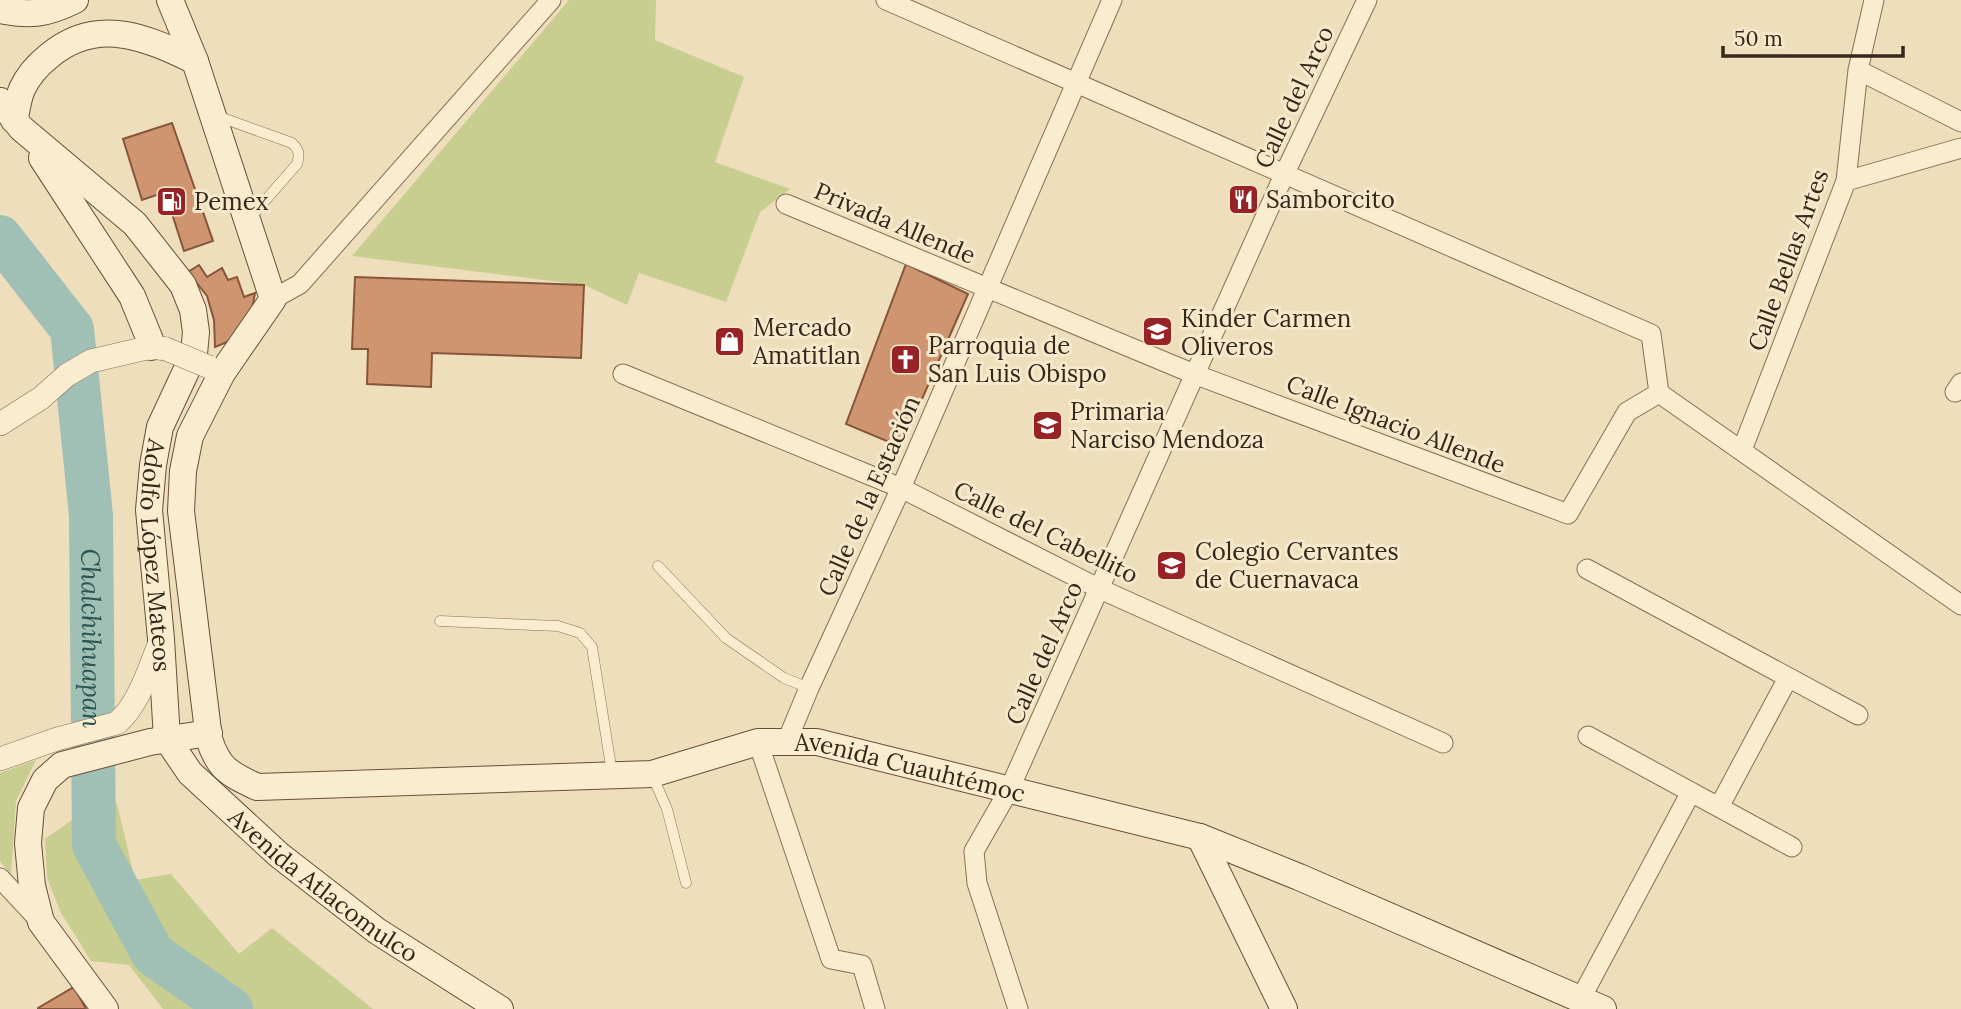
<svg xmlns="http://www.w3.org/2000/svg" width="1961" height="1009" font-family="Lora,serif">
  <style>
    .green { fill: #c8cd90 }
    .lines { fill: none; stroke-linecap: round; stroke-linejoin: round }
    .river { stroke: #a0c0b5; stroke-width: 44 }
    .building { fill: #cf9570; stroke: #87563a; stroke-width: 2 }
    .service-casing { stroke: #876e55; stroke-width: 11 }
    .minor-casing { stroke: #876e55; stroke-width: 21 }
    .tertiary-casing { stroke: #876e55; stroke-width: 24 }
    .secondary-casing { stroke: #684f38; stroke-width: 28 }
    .service { stroke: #faeccf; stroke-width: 10 }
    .minor { stroke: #faeccf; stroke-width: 19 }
    .tertiary { stroke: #faeccf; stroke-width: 23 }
    .secondary { stroke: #faeccf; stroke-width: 26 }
    .tertiary-bridge-casing { stroke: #876e55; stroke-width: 24; stroke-linecap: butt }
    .tertiary-bridge { stroke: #faeccf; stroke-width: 23 }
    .labels { text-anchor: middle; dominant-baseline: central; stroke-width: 6; stroke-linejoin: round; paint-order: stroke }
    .street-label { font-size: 24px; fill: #35271a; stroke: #f6e9cb }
    .poi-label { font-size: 24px; fill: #35271a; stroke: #f6e9cb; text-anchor: start }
    .water-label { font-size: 26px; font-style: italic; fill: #295652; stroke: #f6e9cb }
  </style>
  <rect width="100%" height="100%" fill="#efdebb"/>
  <!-- green -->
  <path class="green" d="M 569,0 L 656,0 L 655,40 L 744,77 L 715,162 L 790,189 L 760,212 L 726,302 L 639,273 L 627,305 L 584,285 L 352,256 Z
    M 36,760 L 16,801 L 11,875 L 0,861 L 0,773 Z
    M 117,804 L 135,880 L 171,874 L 239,954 L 272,928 L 373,1009 L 163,1009 L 129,965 L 91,961 L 61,913 L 47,878 L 45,839 L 85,811 Z"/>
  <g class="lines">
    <!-- river -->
    <path class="river" id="s1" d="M 0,237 L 72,329 L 91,515 L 94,845 L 153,954 L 231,1009"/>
  </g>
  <!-- building -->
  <path class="building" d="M 172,123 L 213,241 L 184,251 L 165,192 L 142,200 L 123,139 Z
    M 906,264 L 968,294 L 901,447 L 846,424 Z
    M 199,265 L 207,277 L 222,268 L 228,280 L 237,277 L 244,297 L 255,293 L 252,310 L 232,340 L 215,347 L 214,320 L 207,296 L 188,272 Z
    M 355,277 L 584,285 L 581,358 L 432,353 L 431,387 L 367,384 L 368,349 L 352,349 Z
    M 74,987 L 86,1009 L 38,1009 L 38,1008 Z"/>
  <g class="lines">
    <defs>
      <path id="service" d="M 217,116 L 292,143 C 299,150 300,154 297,164 L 249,219
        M 658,566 L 726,638 L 784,678 L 809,688
        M 440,621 L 558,626 L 580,633 L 592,647 L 612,773
        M 652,775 L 667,809 L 686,883"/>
      <path id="minor" d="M 886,0 L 1651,334 L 1659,393 L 1961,605
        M 1858,70 L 1961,122
        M 1846,181 L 1961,148
        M 786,204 L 1194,374 L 1568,514 L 1627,412 L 1659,393
        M 273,299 L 300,284 L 551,0
        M 623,374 L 901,488 L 1100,589 L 1443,743
        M 1955,392 L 1961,383
        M 1742,450 L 1846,181 L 1858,70 L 1874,0
        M 1587,569 L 1858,715
        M 1588,736 L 1792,847
        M 787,741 L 809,688 L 901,488 L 1112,0
        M 758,742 L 831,959 L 862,965 L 875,1009
        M 1719,807 L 1788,678
        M 0,878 L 40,921
        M 1580,1000 L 1691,792
        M 1018,1009 L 977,883 L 974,851 L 1009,790 L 1284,175 L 1367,0"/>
      <path id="tertiary" d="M 0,424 L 41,398 L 67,375 L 91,361 L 151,347 L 166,349
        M 0,759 L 57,739 L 117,723 C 140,703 149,668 161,640"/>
      <g id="secondary">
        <path id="s2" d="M 170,0 L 195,61 L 273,299 L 222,373 L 190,436 L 183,471 L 181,511 L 209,739 C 219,770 230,774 257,787 L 652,774 L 758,742 L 817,742 L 1200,837 L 1299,877 L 1603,1009"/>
        <path d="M 0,10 C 30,16 47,14 75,0"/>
        <path id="s3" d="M 0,101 L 21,128 L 135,224 L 183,285 L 193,310 L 196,332 L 194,354 L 160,427 L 153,465 L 149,510 L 161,639 L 167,739 L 190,773 L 279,855 L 377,931 L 500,1009"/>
        <path d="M 14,120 C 17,110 18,98 22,89 C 28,76 39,64 49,56 C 97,16 146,37 195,61"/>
        <path d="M 42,158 L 132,296 L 150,340 L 151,347"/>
        <path d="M 1200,837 L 1284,1009"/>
        <path d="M 105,1009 L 41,922 L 32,886 L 28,843 L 31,808 L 45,780 L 62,765 L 150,742 L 209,733"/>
      </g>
    </defs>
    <!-- service casing -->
    <use href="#service" class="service-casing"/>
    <!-- minor casing -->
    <use href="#minor" class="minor-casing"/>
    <!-- tertiary casing -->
    <use href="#tertiary" class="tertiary-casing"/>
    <!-- secondary casing -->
    <use href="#secondary" class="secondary-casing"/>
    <!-- service -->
    <use href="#service" class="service"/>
    <!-- minor -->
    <use href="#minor" class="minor"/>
    <!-- tertiary -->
    <use href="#tertiary" class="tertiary"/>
    <!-- secondary -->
    <use href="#secondary" class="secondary"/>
    <defs>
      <path id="tertiary-bridge" d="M 166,349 L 209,367"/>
    </defs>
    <!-- tertiary-bridge casing -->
    <use href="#tertiary-bridge" class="tertiary-bridge-casing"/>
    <!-- tertiary-bridge -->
    <use href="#tertiary-bridge" class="tertiary-bridge"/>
  </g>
  <!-- icons -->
  <defs>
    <symbol id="restaurant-square" viewBox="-11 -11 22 22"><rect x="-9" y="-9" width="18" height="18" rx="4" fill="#982327" stroke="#f6e9cb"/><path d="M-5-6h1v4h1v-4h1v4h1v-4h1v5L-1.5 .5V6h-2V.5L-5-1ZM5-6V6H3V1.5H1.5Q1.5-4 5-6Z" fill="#fff"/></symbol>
    <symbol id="fuel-square" viewBox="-11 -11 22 22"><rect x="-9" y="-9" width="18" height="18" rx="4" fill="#982327" stroke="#f6e9cb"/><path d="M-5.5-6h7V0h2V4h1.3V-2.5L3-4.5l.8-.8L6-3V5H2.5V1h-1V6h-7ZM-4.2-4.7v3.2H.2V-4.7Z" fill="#fff"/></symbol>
    <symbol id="school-square" viewBox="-11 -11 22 22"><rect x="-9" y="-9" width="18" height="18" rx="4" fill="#982327" stroke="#f6e9cb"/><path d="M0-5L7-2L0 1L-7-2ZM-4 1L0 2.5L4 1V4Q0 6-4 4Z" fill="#fff"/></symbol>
    <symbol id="shop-square" viewBox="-11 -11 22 22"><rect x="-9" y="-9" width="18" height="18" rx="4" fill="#982327" stroke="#f6e9cb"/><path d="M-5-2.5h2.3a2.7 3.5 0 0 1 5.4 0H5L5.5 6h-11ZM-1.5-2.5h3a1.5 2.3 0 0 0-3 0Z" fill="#fff"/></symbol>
    <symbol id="church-square" viewBox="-11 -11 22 22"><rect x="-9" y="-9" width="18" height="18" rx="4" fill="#982327" stroke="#f6e9cb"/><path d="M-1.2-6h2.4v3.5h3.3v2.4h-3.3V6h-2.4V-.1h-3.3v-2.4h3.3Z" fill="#fff"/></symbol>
  </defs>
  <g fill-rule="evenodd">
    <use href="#restaurant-square" x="1226" y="182" width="35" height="35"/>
    <use href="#fuel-square" x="154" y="184" width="35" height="35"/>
    <use href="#school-square" x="1140" y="314" width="35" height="35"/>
    <use href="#shop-square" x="712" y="324" width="35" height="35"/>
    <use href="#church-square" x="888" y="342" width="35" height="35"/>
    <use href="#school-square" x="1030" y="408" width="35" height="35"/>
    <use href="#school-square" x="1154" y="548" width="35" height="35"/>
  </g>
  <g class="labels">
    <!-- street labels -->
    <g class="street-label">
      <text transform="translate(1294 97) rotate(-65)">Calle del Arco</text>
      <text transform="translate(895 223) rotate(23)">Privada Allende</text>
      <text transform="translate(1788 260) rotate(-70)">Calle Bellas Artes</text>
      <text transform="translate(1396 424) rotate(21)">Calle Ignacio Allende</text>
      <text transform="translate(869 496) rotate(-66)">Calle de la Estación</text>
      <text transform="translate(1046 532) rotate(26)">Calle del Cabellito</text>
      <text stroke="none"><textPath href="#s3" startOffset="542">Adolfo López Mateos</textPath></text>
      <text transform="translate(1044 653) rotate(-66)">Calle del Arco</text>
      <text stroke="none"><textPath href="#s2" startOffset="1514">Avenida Cuauhtémoc</textPath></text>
      <text stroke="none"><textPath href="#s3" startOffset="942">Avenida Atlacomulco</textPath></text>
    </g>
    <!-- poi labels -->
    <g class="poi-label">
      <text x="1266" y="199">Samborcito</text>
      <text x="194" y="201">Pemex</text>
      <text x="1181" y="318">Kinder Carmen<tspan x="1181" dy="28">Oliveros</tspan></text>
      <text x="753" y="327">Mercado<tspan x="753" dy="28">Amatitlan</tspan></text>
      <text x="928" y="345">Parroquia de<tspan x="928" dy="28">San Luis Obispo</tspan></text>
      <text x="1070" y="411">Primaria<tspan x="1070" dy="28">Narciso Mendoza</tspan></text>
      <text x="1195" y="551">Colegio Cervantes<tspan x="1195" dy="28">de Cuernavaca</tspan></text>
    </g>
    <!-- water labels -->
    <g class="water-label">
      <text stroke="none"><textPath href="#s1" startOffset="427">Chalchihuapan</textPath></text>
    </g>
  </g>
  <!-- scale -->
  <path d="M1723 46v10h180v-10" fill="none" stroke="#35271a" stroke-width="3.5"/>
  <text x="1734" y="46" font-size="21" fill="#35271a" stroke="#f6e9cb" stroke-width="5" paint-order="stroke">50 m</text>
</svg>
